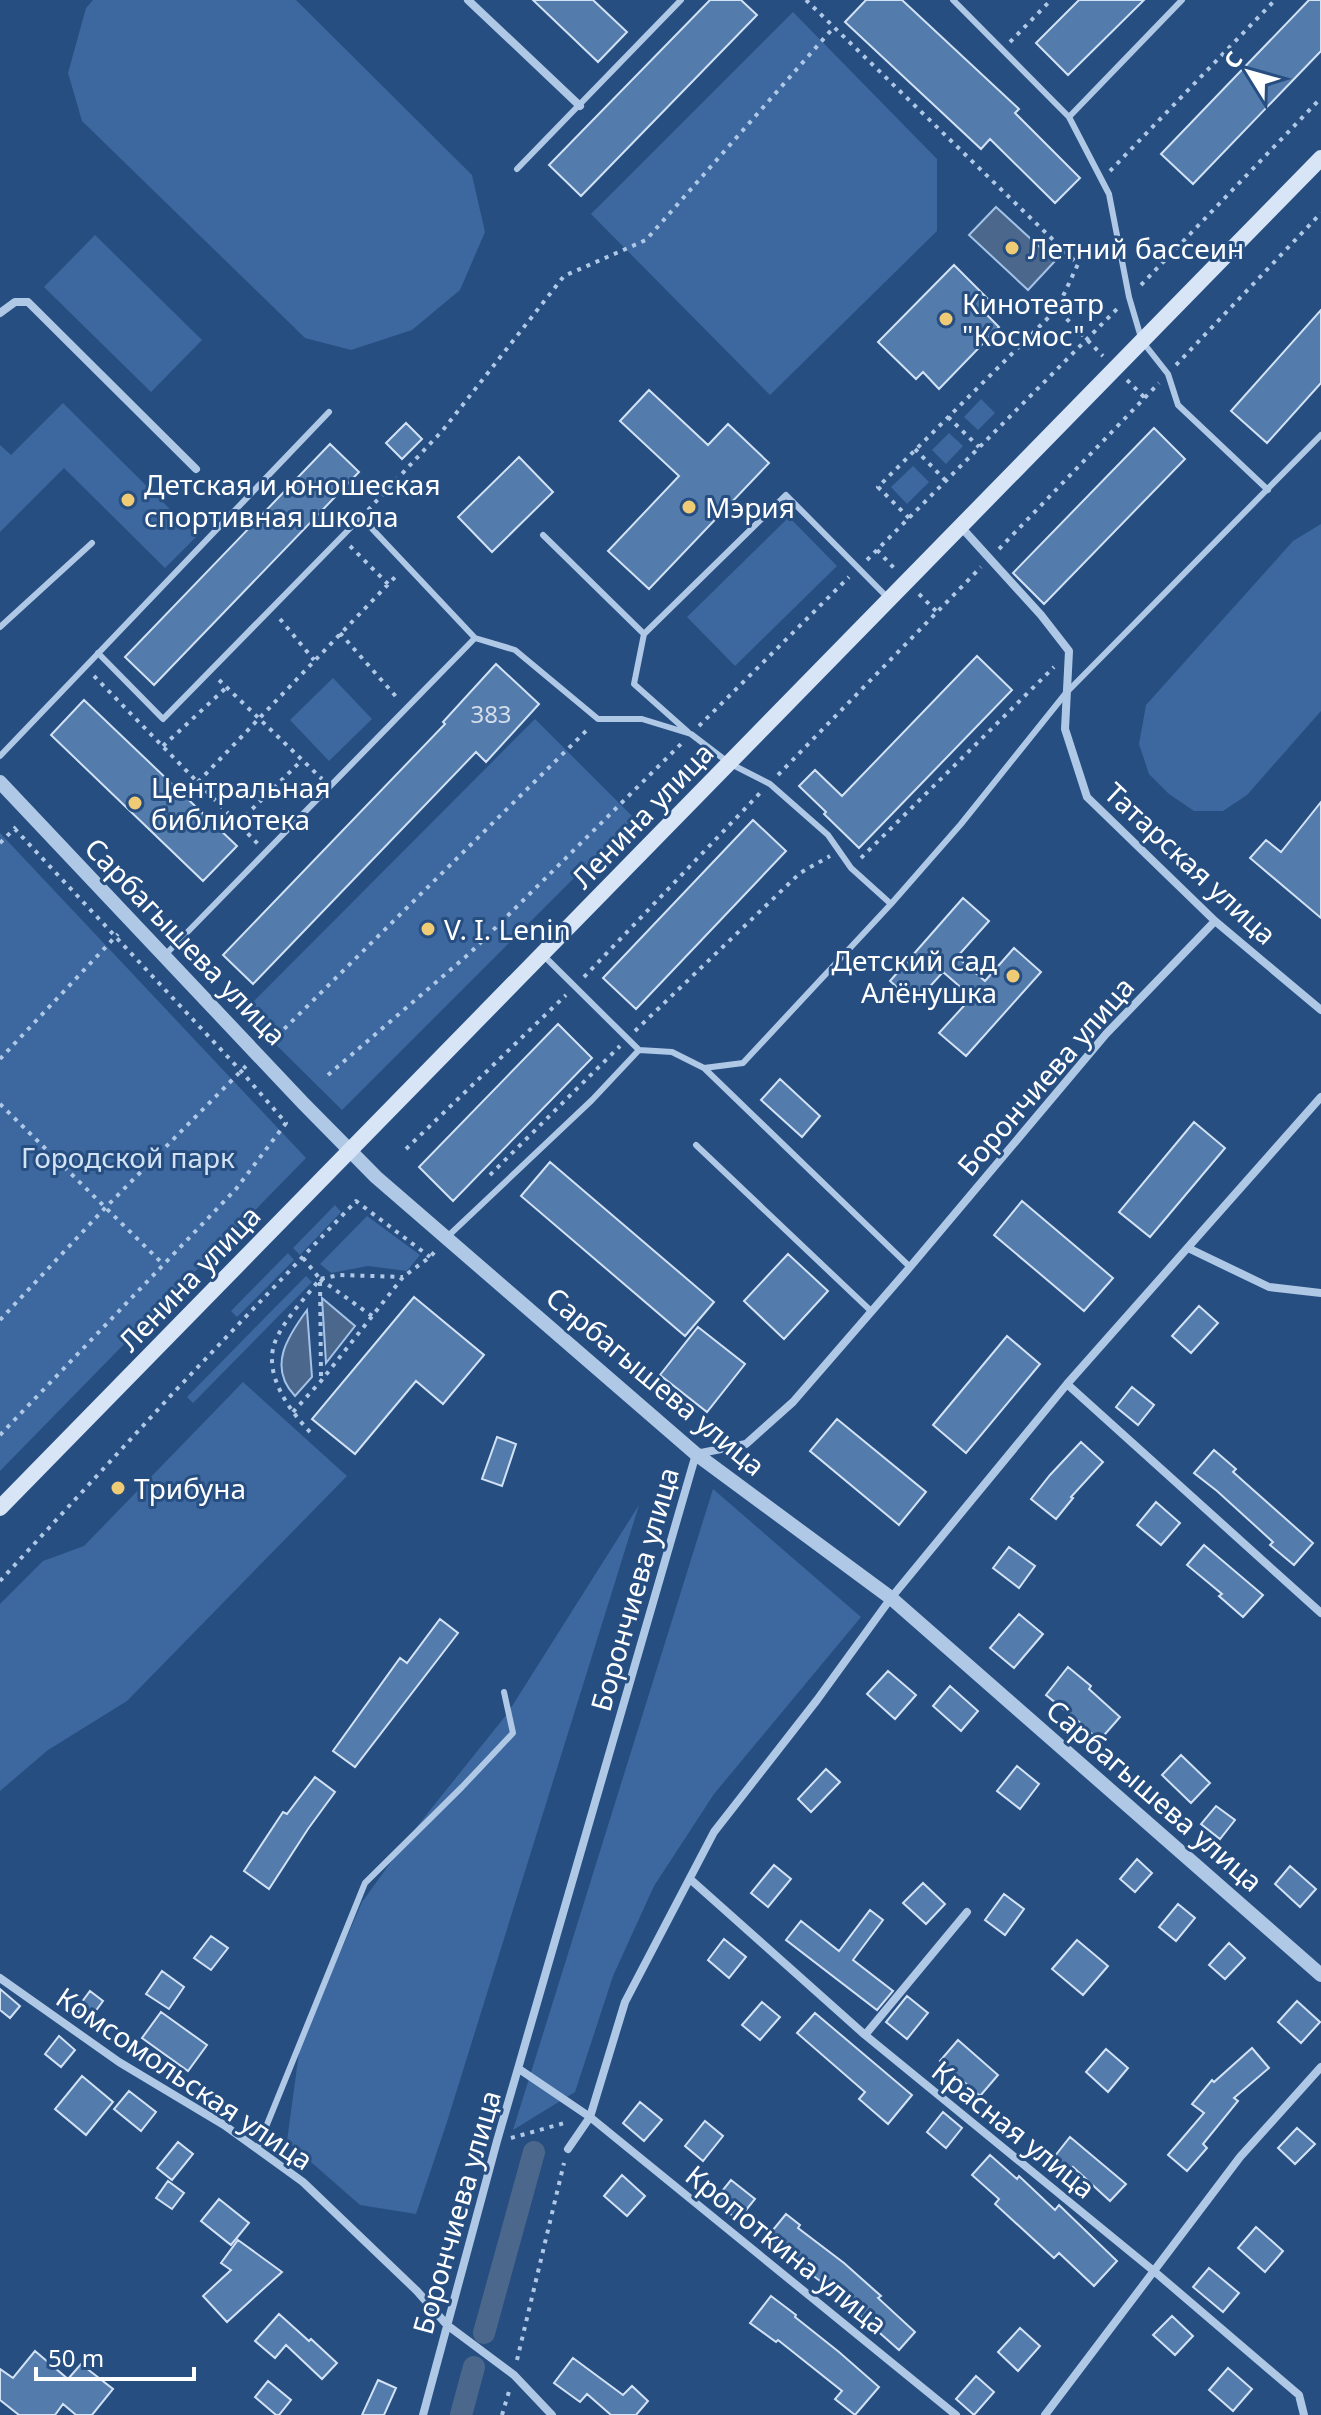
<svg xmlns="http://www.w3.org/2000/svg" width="1321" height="2415" font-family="'Noto Sans',sans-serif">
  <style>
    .green { fill: #3c689f }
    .water { fill: #4b688c; stroke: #a4c3e7; stroke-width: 2 }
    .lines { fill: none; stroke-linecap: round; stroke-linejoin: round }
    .canal { stroke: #4b688c; stroke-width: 22 }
    .building { fill: #537bac; stroke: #d2e2f5; stroke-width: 2 }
    .path { stroke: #afc8e6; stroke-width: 4; stroke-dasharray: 4 6; stroke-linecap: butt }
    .service { stroke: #afc8e6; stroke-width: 6 }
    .minor { stroke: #afc8e6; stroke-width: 8 }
    .tertiary { stroke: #afc8e6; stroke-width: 14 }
    .secondary { stroke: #d8e5f6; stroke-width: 16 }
    .poi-dot { fill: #efcb75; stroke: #274e81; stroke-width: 3 }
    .labels { text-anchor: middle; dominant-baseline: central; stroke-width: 6; stroke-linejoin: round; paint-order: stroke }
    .number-label { font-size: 24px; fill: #d4deea }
    .poi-label { font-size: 28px; fill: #fff; stroke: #274e81; text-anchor: start }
    .street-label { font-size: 28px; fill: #fff; stroke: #274e81 }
    .park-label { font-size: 28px; fill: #d2e2f5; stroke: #274e81 }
  </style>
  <rect width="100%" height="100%" fill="#274e81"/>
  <!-- green -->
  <path class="green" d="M 93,0 L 296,0 L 472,175 L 485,232 L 460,290 L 412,330 L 351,350 L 305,338 L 82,121 L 68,73 L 86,8 Z
    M 793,12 L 937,159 L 937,231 L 770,395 L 591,214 Z
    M 95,235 L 202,340 L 151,392 L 44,287 Z
    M 981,399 L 995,413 L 978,430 L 964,417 Z
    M 63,403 L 197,536 L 165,568 L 64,468 L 0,532 L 0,445 L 11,455 Z
    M 949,433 L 963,446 L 946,464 L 932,450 Z
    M 913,466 L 929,482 L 907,504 L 891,487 Z
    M 789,517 L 837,566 L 735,666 L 687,617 Z
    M 1321,524 L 1321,711 L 1247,795 L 1223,811 L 1194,811 L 1169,794 L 1149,774 L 1139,744 L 1146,705 L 1293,541 Z
    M 333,678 L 372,719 L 329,761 L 290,720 Z
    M 535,719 L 634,818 L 342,1110 L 243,1012 Z
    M 0,833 L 306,1158 L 0,1471 Z
    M 335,1205 L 341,1212 L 300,1255 L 293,1248 Z
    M 367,1216 L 420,1255 L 407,1271 L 368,1266 L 331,1273 L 320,1264 Z
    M 288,1253 L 294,1260 L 237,1317 L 231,1311 Z
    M 306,1276 L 312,1282 L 193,1403 L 187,1397 Z
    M 243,1382 L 347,1476 L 127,1701 L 48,1750 L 0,1791 L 0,1604 L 43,1561 L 84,1546 Z
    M 713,1489 L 861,1617 L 714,1794 L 654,1886 L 613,1976 L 575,2092 L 513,2130 Z
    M 639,1505 L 446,2125 L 416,2214 L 360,2205 L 287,2141 L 300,2045 L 362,1902 L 415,1829 L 507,1714 Z"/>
  <!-- water -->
  <path class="water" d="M 996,207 L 1055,261 L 1028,290 L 969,235 Z
    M 322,1298 L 355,1326 L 326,1363 Z
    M 307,1310 L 312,1377 L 295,1396 C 267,1367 288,1336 307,1310 Z"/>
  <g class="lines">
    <!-- canal -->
    <path class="canal" d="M 484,2333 L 534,2152
      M 461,2415 L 474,2367"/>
  </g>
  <!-- building -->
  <path class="building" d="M 533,0 L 593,0 L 627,32 L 598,62 Z
    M 710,0 L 741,0 L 757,15 L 581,196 L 549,165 Z
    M 866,0 L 902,0 L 1019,109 L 1015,113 L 1080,178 L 1055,203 L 990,139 L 981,149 L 845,22 Z
    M 1079,0 L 1144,0 L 1068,75 L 1036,43 Z
    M 1309,0 L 1321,0 L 1321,51 L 1193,184 L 1161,154 Z
    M 954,265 L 991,302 L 983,311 L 999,327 L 939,389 L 923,372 L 916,379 L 878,342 Z
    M 1321,310 L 1321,383 L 1267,443 L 1231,411 Z
    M 649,390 L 708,445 L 728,424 L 769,463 L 649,589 L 608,551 L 679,476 L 620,421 Z
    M 406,423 L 422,439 L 402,459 L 386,443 Z
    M 1154,428 L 1185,459 L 1044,604 L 1013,573 Z
    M 330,444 L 359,472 L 154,685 L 125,657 Z
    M 519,457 L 553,492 L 492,552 L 458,517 Z
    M 977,656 L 1012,690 L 859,848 L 824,814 L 826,812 L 799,786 L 815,770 L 842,796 Z
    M 496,664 L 539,704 L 486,762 L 476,752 L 253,984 L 223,955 L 445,724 L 443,722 Z
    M 84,700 L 237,846 L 203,881 L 51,735 Z
    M 1321,802 L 1321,918 L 1250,858 L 1266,840 L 1281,852 Z
    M 753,820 L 786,851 L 636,1009 L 603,978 Z
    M 963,898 L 989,921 L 957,957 L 985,981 L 1014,948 L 1041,972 L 966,1056 L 939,1033 L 972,997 L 943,972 L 915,1003 L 890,981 Z
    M 558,1024 L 592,1058 L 453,1201 L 419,1167 Z
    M 780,1079 L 820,1116 L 802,1137 L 761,1100 Z
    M 1194,1122 L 1225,1148 L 1150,1237 L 1119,1212 Z
    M 550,1162 L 714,1302 L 685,1336 L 521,1196 Z
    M 1022,1201 L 1113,1278 L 1084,1311 L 994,1235 Z
    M 788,1254 L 828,1291 L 784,1339 L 744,1301 Z
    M 414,1297 L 484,1355 L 443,1404 L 416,1381 L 355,1454 L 312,1419 Z
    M 1199,1306 L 1218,1323 L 1191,1353 L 1172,1336 Z
    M 698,1327 L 745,1364 L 707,1412 L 660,1375 Z
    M 1007,1336 L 1040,1364 L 966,1453 L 933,1425 Z
    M 1132,1387 L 1154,1405 L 1138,1425 L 1116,1407 Z
    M 837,1419 L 926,1492 L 899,1525 L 810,1451 Z
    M 497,1437 L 516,1444 L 502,1486 L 482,1479 Z
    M 1081,1442 L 1103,1462 L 1071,1497 L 1073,1498 L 1056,1519 L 1031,1499 L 1050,1475 Z
    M 1214,1450 L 1236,1469 L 1233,1472 L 1313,1543 L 1294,1565 L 1270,1545 L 1273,1542 L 1217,1491 L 1194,1473 Z
    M 1156,1502 L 1180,1523 L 1161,1545 L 1137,1525 Z
    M 1204,1545 L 1263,1595 L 1243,1617 L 1219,1596 L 1222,1594 L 1187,1565 Z
    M 1009,1547 L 1035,1566 L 1019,1588 L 993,1568 Z
    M 1019,1614 L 1043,1634 L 1014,1668 L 990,1648 Z
    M 440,1619 L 458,1633 L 355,1767 L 333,1751 L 400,1658 L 407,1663 Z
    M 1068,1667 L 1091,1686 L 1089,1689 L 1120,1717 L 1099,1741 L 1083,1725 L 1046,1695 Z
    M 888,1671 L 916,1695 L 895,1719 L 867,1694 Z
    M 950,1686 L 978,1711 L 961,1731 L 933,1706 Z
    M 1181,1755 L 1210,1783 L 1191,1803 L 1162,1775 Z
    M 1017,1766 L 1039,1784 L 1020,1809 L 997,1791 Z
    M 826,1769 L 840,1782 L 811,1812 L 798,1799 Z
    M 315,1777 L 335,1792 L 308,1829 L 269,1889 L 244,1871 L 283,1812 L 287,1814 Z
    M 1216,1806 L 1235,1820 L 1220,1839 L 1201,1824 Z
    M 1137,1859 L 1152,1873 L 1135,1892 L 1120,1879 Z
    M 774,1865 L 791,1879 L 768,1907 L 751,1893 Z
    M 1290,1866 L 1316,1889 L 1300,1907 L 1275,1884 Z
    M 923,1883 L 945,1904 L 926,1924 L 903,1903 Z
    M 1004,1894 L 1024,1909 L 1005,1935 L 985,1920 Z
    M 1178,1904 L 1195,1918 L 1176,1941 L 1159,1927 Z
    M 870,1910 L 883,1920 L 853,1960 L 893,1991 L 877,2010 L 786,1940 L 801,1921 L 839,1951 Z
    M 211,1936 L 228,1948 L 211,1970 L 194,1958 Z
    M 724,1939 L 746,1957 L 729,1978 L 708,1960 Z
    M 1077,1940 L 1108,1966 L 1083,1995 L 1052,1969 Z
    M 1229,1943 L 1245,1958 L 1225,1979 L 1209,1965 Z
    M 162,1971 L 184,1987 L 169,2009 L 146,1994 Z
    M 0,1989 L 20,2006 L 10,2018 L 0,2010 Z
    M 90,1991 L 103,2001 L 89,2020 L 76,2010 Z
    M 907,1996 L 928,2013 L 907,2039 L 886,2022 Z
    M 1297,2001 L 1320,2022 L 1301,2043 L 1278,2022 Z
    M 762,2002 L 780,2017 L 760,2040 L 742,2025 Z
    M 161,2012 L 207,2045 L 188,2071 L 142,2038 Z
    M 815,2013 L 912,2095 L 888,2124 L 859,2099 L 865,2092 L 797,2033 Z
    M 59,2036 L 75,2050 L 61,2067 L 45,2054 Z
    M 958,2040 L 998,2075 L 980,2096 L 940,2061 Z
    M 1252,2048 L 1269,2068 L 1234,2098 L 1238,2101 L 1203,2144 L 1207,2148 L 1187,2171 L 1168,2155 L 1204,2113 L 1192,2104 L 1212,2080 L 1214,2082 Z
    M 1106,2049 L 1128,2068 L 1108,2092 L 1086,2072 Z
    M 82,2076 L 113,2102 L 86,2135 L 55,2109 Z
    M 129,2091 L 156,2112 L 141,2131 L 114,2109 Z
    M 640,2102 L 662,2120 L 644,2141 L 623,2123 Z
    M 943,2112 L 962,2128 L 946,2148 L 927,2132 Z
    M 705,2121 L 723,2136 L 703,2161 L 685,2146 Z
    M 1297,2128 L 1315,2144 L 1295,2164 L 1278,2148 Z
    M 1070,2137 L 1126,2184 L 1110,2201 L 1073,2167 L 1067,2174 L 1051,2161 Z
    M 178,2142 L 193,2154 L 172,2180 L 157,2168 Z
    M 990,2155 L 1017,2179 L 1019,2176 L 1055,2210 L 1059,2205 L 1117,2261 L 1094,2286 L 1059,2253 L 1054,2258 L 995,2204 L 999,2199 L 972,2175 Z
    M 622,2175 L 645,2196 L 627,2216 L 604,2196 Z
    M 731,2180 L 755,2199 L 738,2220 L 714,2201 Z
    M 168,2181 L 184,2193 L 172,2209 L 156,2198 Z
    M 219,2199 L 249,2223 L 231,2245 L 201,2221 Z
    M 786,2214 L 800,2225 L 798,2228 L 844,2263 L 881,2296 L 878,2298 L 915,2332 L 899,2350 L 828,2287 L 791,2259 L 794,2255 L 768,2236 Z
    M 1256,2227 L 1283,2251 L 1265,2272 L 1238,2248 Z
    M 238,2240 L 282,2272 L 227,2322 L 203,2296 L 231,2270 L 221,2263 Z
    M 1209,2268 L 1239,2293 L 1223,2312 L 1193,2287 Z
    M 771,2296 L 796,2315 L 795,2317 L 839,2352 L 879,2387 L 855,2415 L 835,2399 L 842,2391 L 778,2340 L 776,2342 L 750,2323 Z
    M 279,2314 L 309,2341 L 311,2339 L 337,2363 L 322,2379 L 286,2345 L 275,2358 L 255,2341 Z
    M 1172,2316 L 1193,2336 L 1175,2355 L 1153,2335 Z
    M 1020,2328 L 1040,2346 L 1018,2371 L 998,2352 Z
    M 35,2351 L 68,2379 L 81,2364 L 113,2389 L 92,2415 L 76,2415 L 63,2404 L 55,2415 L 19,2415 L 0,2400 L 0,2369 L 13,2378 Z
    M 573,2358 L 623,2395 L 632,2386 L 648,2401 L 636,2415 L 611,2415 L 587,2394 L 580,2402 L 554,2383 Z
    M 1228,2368 L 1252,2389 L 1233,2411 L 1209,2390 Z
    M 976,2376 L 994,2392 L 974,2415 L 956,2399 Z
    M 378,2380 L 396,2388 L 384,2415 L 362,2415 Z
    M 268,2381 L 291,2400 L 279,2415 L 276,2415 L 255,2397 Z"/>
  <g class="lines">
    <!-- path -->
    <path class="path" d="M 806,0 L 1078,264 L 1057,309
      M 1010,42 L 1051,0
      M 1110,171 L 1275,0
      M 1141,285 L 1321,98
      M 1176,365 L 1321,213
      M 1127,380 L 1145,398
      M 948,417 L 979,447
      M 915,449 L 946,481
      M 368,510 L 443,430 L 564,276 L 646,240 L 834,27
      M 909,518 L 878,487 L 1057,309 L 1103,356
      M 350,546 L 388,584
      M 999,549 L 1159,383
      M 877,550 L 894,568
      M 867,560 L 1118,308
      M 919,594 L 937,612
      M 280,619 L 314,660
      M 340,633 L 399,700
      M 94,676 L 258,844
      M 219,680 L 322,779
      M 699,726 L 849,577
      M 163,746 L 227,687
      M 778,775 L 981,567
      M 198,782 L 399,573
      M 238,823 L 302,760
      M 0,843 L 16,827
      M 861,858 L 1054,667
      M 584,977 L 760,793
      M 635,1031 L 800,873 L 830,856
      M 270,1043 L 588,729
      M 0,1059 L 118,934
      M 328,1075 L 470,953 L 682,743
      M 0,1104 L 163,1264
      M 406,1149 L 566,995
      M 490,1175 L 620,1046
      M 303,1258 L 320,1279 L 321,1378
      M 320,1279 L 372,1316
      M 0,1320 L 105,1208 L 246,1066
      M 293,1412 L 321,1381 L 403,1277 L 430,1257 L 437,1249
      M 310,1432 C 289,1410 263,1374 275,1342 C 283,1321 306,1297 320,1279 L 339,1275 L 403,1277
      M 0,1435 L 236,1189 L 286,1123 L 241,1071 L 14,828
      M 0,1581 L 176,1390 L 356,1201 L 430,1257
      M 511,2138 L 568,2122
      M 517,2360 L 564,2163
      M 502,2415 L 510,2388"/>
    <!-- service -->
    <path class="service" d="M 953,0 L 1069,117 L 1109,194 L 1129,297 L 1142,341 L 1168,374 L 1178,405 L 1268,490
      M 1069,117 L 1182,0
      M 517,169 L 681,0
      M 543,535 L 644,634 L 634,684 L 688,732
      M 0,627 L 92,543
      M 644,634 L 786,495 L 889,599
      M 98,653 L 163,719 L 361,517 L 475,638 L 515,650 L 598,719 L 642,719 L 691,734 L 729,763 L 770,784 L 828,835 L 851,868 L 891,904
      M 0,756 L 329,412
      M 542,954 L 639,1050
      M 165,955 L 475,638
      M 704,1068 L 910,1267
      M 696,1145 L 871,1311
      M 446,1238 L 592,1100 L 639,1050 L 672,1052 L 704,1068 L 743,1063 L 891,904 L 961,824 L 1066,693 L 1321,435
      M 257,2149 L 365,1883 L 462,1787 L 513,1733 L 504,1692"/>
    <!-- minor -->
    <path class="minor" d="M 468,0 L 580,106
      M 0,313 L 15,302 L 28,302 L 196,469
      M 961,527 L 1041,615 L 1069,651 L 1065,729 L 1087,797 L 1215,921 L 1321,1010
      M 1188,1248 L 1269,1287 L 1321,1293
      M 1067,1384 L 1321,1613
      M 690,1879 L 865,2035 L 1155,2272 L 1299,2395 L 1304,2415
      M 0,1978 L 119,2062 L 224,2125 L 303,2182 L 417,2291 L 447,2325 L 514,2375 L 552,2415
      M 865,2035 L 967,1912
      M 519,2069 L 590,2117 L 956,2415
      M 568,2149 L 590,2117 L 625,2002 L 714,1832 L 817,1700 L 891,1598 L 1067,1384 L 1321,1097
      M 423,2415 L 497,2141 L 696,1454 L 746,1444 L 793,1402 L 910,1267 L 1106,1034 L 1215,921
      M 1045,2415 L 1240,2157 L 1321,2067"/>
    <!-- tertiary -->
    <path class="tertiary" d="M 0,782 L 303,1103 L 376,1177 L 696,1454 L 891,1598 L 1321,1975"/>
    <!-- secondary -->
    <path class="secondary" d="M 0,1508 L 1321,158"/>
  </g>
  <!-- markers -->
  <g class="poi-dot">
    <circle cx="1012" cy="248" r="8"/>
    <circle cx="946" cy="319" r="8"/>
    <circle cx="128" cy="500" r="8"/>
    <circle cx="689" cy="507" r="8"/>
    <circle cx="135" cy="803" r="8"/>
    <circle cx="428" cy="929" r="8"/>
    <circle cx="1013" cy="976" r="8"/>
    <circle cx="118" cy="1488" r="8"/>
  </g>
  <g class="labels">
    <!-- number labels -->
    <g class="number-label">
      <text x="491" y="713">383</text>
    </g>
    <!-- poi labels -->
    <g class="poi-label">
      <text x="1028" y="248">Летний бассеин</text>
      <text x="962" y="303">Кинотеатр<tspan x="962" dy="32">"Космос"</tspan></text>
      <text x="144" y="484">Детская и юношеская<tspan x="144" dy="32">спортивная школа</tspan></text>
      <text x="705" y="507">Мэрия</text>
      <text x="151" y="787">Центральная<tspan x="151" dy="32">библиотека</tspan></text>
      <text x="444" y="929">V. I. Lenin</text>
      <text x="997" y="960" text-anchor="end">Детский сад<tspan x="997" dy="32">Алёнушка</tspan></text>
      <text x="134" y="1488">Трибуна</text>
    </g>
    <!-- street labels -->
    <g class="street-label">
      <text transform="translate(642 815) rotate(-46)">Ленина улица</text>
      <text transform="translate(1191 863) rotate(43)">Татарская улица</text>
      <text transform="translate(186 941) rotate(46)">Сарбагышева улица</text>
      <text transform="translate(1045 1076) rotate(-49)">Борончиева улица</text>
      <text transform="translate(189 1278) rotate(-46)">Ленина улица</text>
      <text transform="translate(656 1381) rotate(40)">Сарбагышева улица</text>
      <text transform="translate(634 1589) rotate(-74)">Борончиева улица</text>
      <text transform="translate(1155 1795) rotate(41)">Сарбагышева улица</text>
      <text transform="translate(185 2078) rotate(34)">Комсомольская улица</text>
      <text transform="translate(1014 2129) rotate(39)">Красная улица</text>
      <text transform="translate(456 2212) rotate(-74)">Борончиева улица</text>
      <text transform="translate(787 2249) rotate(39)">Кропоткина улица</text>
    </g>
    <!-- park labels -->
    <g class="park-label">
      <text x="128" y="1157">Городской парк</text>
    </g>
  </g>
  <!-- north arrow -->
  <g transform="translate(1249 72) rotate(307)" stroke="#274e81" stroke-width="6" paint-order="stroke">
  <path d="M0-6L14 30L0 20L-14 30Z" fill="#ffffff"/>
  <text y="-12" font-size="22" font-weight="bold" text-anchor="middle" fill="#ffffff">С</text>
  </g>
  <!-- scale -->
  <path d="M36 2367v12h158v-12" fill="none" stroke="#ffffff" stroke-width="4"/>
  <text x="48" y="2367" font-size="24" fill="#ffffff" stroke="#274e81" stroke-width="6" paint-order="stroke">50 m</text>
</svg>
